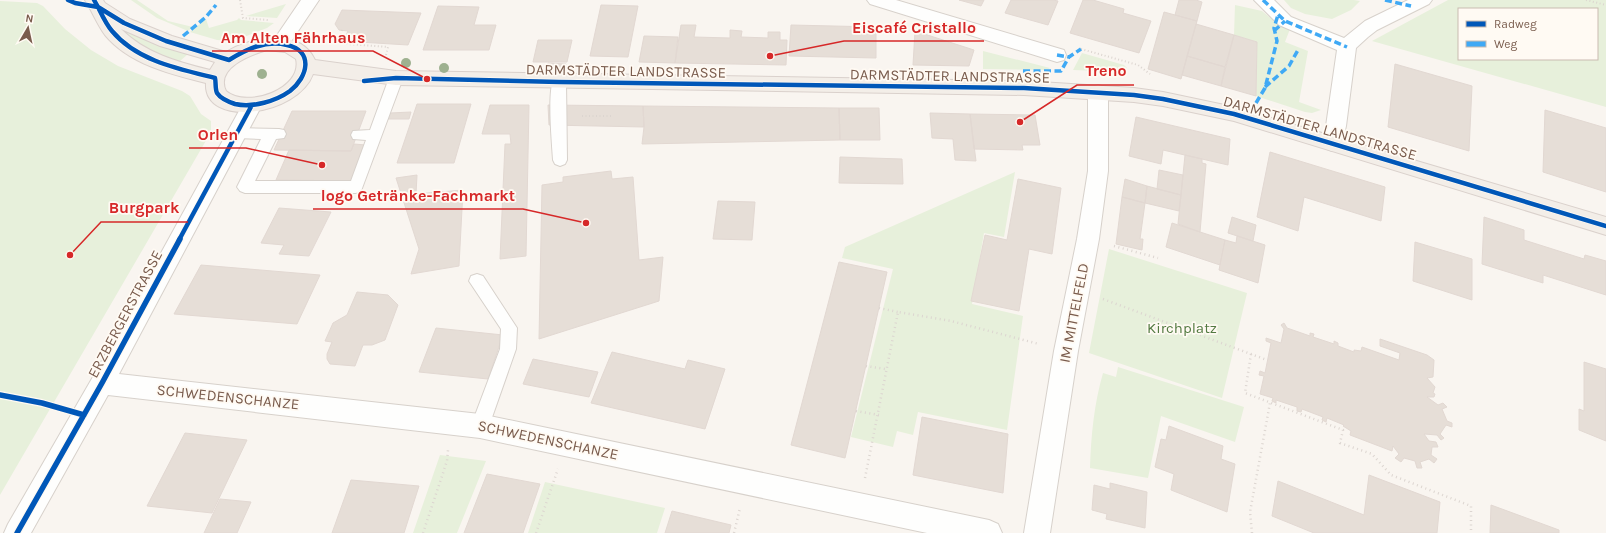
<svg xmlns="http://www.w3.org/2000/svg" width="1606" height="533" font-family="Karla,sans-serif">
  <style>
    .green { fill: #e7f0db; fill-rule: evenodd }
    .building { fill: #e6ded7; stroke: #e2d8d2 }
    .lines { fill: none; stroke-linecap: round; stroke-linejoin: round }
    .lane-casing { stroke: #d7d1cb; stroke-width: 2 }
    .street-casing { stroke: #d7d1cb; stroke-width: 2 }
    .primary-casing { stroke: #dad1cc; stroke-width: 2 }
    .path-far1 { stroke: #dcd5d0; stroke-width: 2; stroke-dasharray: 1 2.5; stroke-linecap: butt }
    .path { stroke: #dcd5d0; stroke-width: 2.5; stroke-dasharray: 1 3.5; stroke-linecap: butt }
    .lane { fill: #fefefd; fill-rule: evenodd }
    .street { fill: #fefefd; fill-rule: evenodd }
    .primary { fill: #f3eee8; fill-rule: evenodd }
    .quiet { stroke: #3fa9f5; stroke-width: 3.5; stroke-dasharray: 7 3.5; stroke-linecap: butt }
    .cycleway-far1-casing { stroke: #fffaf3; stroke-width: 6 }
    .cycleway-casing { stroke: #fffaf3; stroke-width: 8 }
    .cycleway-far1 { stroke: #0057b8; stroke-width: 4.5 }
    .cycleway { stroke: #0057b8; stroke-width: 5.5 }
    .tree { fill: #9eb190 }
    .labels { text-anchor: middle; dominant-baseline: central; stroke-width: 3.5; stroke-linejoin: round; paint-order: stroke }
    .street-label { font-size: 15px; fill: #7a5c4d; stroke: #fffaf3 }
    .park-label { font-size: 15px; fill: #537a41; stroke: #fffaf3 }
    .leader { fill: none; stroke: #d62828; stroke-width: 1.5 }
    .callout-dot { fill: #d62828; stroke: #fffaf3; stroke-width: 1.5 }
    .callout-label { font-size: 16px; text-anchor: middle; font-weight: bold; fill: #d62828; stroke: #fffaf3; stroke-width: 3.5; stroke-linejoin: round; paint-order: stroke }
  </style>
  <rect width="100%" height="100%" fill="#f9f5f0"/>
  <!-- green -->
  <path class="green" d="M 131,0 L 137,0 L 168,21 L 193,27 L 188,31 L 157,18 Z
    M 1284,0 L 1354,0 L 1360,1 L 1351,10 L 1332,19 L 1305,14 L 1291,8 Z
    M 1448,0 L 1606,0 L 1606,107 L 1372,41 ZM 1459,9 L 1597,9 L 1597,59 L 1459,59 Z
    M 0,1 L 37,3 L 43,6 L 65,29 L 91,50 L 118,66 L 182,91 L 190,96 L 201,114 L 211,121 L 211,132 L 0,495 Z
    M 286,4 L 277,18 L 246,16 Z
    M 1235,5 L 1262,11 L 1273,20 L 1290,29 L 1285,42 L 1308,51 L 1299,102 L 1321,110 L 1312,113 L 1305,112 L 1256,96 L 1257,42 L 1234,35 Z
    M 239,18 L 241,20 L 274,23 L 267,28 L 234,41 L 217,40 L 190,32 L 206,19 L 209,28 L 237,20 Z
    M 120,29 L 173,50 L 188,54 L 179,62 L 144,48 L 120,34 Z
    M 983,51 L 1050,68 L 1047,70 L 983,69 Z
    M 1082,53 L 1124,65 L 1127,68 L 1123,72 L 1073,70 Z
    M 1015,172 L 1004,237 L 984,233 L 972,304 L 1023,316 L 1007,430 L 918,412 L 913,435 L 897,431 L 893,447 L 851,437 L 893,269 L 842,258 L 845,247 Z
    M 1109,249 L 1247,293 L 1222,398 L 1089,353 Z
    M 1118,367 L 1244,407 L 1235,442 L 1161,416 L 1148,478 L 1090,468 C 1091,436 1094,404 1103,373 L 1116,377 Z
    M 440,455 L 486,461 L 457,533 L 413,533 Z
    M 545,482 L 665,508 L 657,533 L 528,533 Z"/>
  <!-- building -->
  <path class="building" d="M 959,0 L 984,0 L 981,6 Z
    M 1011,0 L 1053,0 L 1058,1 L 1048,25 L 1005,13 Z
    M 1083,0 L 1093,0 L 1124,9 L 1123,13 L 1151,21 L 1139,53 L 1070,33 Z
    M 1179,0 L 1196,0 L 1202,2 L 1197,21 L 1175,15 Z
    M 601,5 L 638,6 L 628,57 L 590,56 Z
    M 438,6 L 479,7 L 474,25 L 496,25 L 489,50 L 423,50 Z
    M 342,10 L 421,13 L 408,45 L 343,41 L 348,31 L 339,30 L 335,24 Z
    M 1164,12 L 1197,21 L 1181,79 L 1148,69 Z
    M 1196,24 L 1234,35 L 1225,67 L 1187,56 Z
    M 681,25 L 696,25 L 694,37 L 730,38 L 730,30 L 742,31 L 741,37 L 768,38 L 768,32 L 780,32 L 780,40 L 787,40 L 786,65 L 675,63 Z
    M 791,25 L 876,27 L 876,58 L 789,56 Z
    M 915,31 L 974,50 L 969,66 L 913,65 Z
    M 1234,35 L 1257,42 L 1256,96 L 1221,86 Z
    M 644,36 L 678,37 L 675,63 L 639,62 Z
    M 538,40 L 572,40 L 567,62 L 533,62 Z
    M 1187,56 L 1225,67 L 1221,86 L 1182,75 Z
    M 548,63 L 566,64 L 564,69 L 546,68 Z
    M 1395,64 L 1472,86 L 1469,151 L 1388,127 Z
    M 417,104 L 471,104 L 454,163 L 397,163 Z
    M 490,105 L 529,105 L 526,256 L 500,259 L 505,144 L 511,144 L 510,134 L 482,134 Z
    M 548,105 L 643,106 L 644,127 L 549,125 Z
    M 643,106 L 839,108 L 840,140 L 642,144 L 644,127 Z
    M 839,108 L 879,108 L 880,140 L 840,140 Z
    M 1545,110 L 1606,128 L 1606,192 L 1543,172 Z
    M 292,111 L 366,111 L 351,151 L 274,150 Z
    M 411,112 L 409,119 L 387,119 L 390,113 Z
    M 930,113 L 970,114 L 976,161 L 955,160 L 953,139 L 932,138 Z
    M 970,114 L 1035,115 L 1040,145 L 1022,145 L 1023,150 L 974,149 Z
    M 1136,117 L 1230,139 L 1228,165 L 1163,150 L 1161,164 L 1129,156 Z
    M 354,144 L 366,145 L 352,181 L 276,180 L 289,150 L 351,151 Z
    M 1270,152 L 1385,187 L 1381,221 L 1304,197 L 1298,231 L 1257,217 Z
    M 1185,155 L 1202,159 L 1202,163 L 1206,164 L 1200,232 L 1178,224 Z
    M 840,157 L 902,159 L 903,184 L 839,183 Z
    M 1159,170 L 1183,175 L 1181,195 L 1157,189 Z
    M 611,171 L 612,179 L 633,177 L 639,260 L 663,257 L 659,301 L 539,339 L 542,185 L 563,182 L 563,177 Z
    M 417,175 L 416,194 L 463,190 L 459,266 L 411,274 L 419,249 L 396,178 Z
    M 1018,179 L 1061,188 L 1052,254 L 1029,249 L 1019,311 L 971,301 L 985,235 L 1007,240 Z
    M 1125,179 L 1147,186 L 1145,203 L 1122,197 Z
    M 1147,186 L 1181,195 L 1179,211 L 1145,203 Z
    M 1122,197 L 1145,203 L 1140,239 L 1143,239 L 1142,250 L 1116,244 Z
    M 718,201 L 755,202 L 752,240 L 713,239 Z
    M 279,208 L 331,212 L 309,256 L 279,254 L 284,245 L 261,243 Z
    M 1232,217 L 1256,225 L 1253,241 L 1228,233 Z
    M 1484,217 L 1524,230 L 1524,240 L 1584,259 L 1585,255 L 1606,261 L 1606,295 L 1543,275 L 1543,283 L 1482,264 Z
    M 1172,223 L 1225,240 L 1220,265 L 1166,247 Z
    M 1237,236 L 1265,245 L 1258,283 L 1219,270 L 1225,240 L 1236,243 Z
    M 1415,242 L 1472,259 L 1472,300 L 1413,281 Z
    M 839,262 L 887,272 L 845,458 L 791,445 Z
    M 201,265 L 320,275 L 297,324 L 174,314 Z
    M 357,292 L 388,295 L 398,305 L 385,340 L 372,345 L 363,345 L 355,366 L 330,364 L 327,359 L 327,354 L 332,342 L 325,341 L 333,323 L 347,315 Z
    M 1284,323 L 1287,328 L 1310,336 L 1310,333 L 1314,334 L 1313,337 L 1334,344 L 1334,341 L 1338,343 L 1338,346 L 1354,352 L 1354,350 L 1361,351 L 1362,347 L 1399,360 L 1400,353 L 1380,346 L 1380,339 L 1427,355 L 1434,360 L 1433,377 L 1427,378 L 1435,387 L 1433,393 L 1435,394 L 1434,397 L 1427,397 L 1438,405 L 1443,403 L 1447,407 L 1442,409 L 1447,421 L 1452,423 L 1452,427 L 1446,425 L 1440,434 L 1444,438 L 1441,440 L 1437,435 L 1424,434 L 1429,441 L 1436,442 L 1438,447 L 1432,447 L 1431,455 L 1437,459 L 1434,463 L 1429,459 L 1420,462 L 1422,468 L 1417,468 L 1415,461 L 1404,458 L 1401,462 L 1395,458 L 1399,454 L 1393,446 L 1392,451 L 1350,435 L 1351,431 L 1343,426 L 1344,425 L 1327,418 L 1326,422 L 1322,420 L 1323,417 L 1302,409 L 1301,412 L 1297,411 L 1297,407 L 1276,400 L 1276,403 L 1272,401 L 1273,398 L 1260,394 L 1264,376 L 1259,375 L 1260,371 L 1265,373 L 1271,343 L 1266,341 L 1266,338 L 1281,343 L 1284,329 L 1281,325 Z
    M 436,328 L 503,335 L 488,379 L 419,372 Z
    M 612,352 L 685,369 L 688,360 L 725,369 L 705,429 L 591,403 Z
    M 533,359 L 598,372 L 589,397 L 523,384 Z
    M 1584,362 L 1606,369 L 1606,441 L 1579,430 L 1579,409 L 1584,411 Z
    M 922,417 L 1008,434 L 1003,493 L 913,475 Z
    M 1169,426 L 1223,446 L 1221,459 L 1235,464 L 1227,512 L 1171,490 L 1174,474 L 1155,467 L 1161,439 L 1166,440 Z
    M 185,433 L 247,440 L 212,513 L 147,506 Z
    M 487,474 L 540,484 L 523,533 L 464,533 Z
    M 1369,475 L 1440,502 L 1437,533 L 1314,533 L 1272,516 L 1278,481 L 1364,515 Z
    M 351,480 L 419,486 L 404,533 L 332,533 Z
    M 1110,483 L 1147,492 L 1145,528 L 1106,519 L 1107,514 L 1092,510 L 1094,485 L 1110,489 Z
    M 220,499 L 251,502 L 237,533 L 204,533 Z
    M 1491,505 L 1559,530 L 1559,533 L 1490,533 Z
    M 672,511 L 731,525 L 729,533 L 665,533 Z"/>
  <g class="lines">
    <defs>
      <path id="lane" d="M 396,73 L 401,74 L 403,78 L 361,191 L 356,193 L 245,193 L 240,191 L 237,187 L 261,139 L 237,138 L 232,137 L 230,133 L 232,129 L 237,128 L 279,129 L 284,130 L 286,134 L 284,138 L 276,139 L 255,181 L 351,181 L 366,140 L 353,139 L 351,135 L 353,131 L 370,130 L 389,78 L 391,74 Z
        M 559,77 L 564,78 L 566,82 L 567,160 L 565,164 L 560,166 L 555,164 L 553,160 C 552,143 547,91 554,78 Z
        M 477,274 L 483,276 L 517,328 L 516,349 L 489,426 L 486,432 L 480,434 L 474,432 L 471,426 L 500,349 L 501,329 L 469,281 L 471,276 Z"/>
      <path id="street" d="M 301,0 L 319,0 L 286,49 L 280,50 L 274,49 L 271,44 Z
        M 867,0 L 896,0 L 1064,50 L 1066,55 L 1064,60 L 1057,62 L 870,4 Z
        M 1254,0 L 1274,0 L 1291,17 L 1344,38 L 1365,21 L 1408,0 L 1432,0 L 1429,4 L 1377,30 L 1368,37 L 1356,48 L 1346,126 L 1342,143 L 1339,148 L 1332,151 L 1325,148 L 1322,143 L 1326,126 L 1337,50 L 1279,25 Z
        M 1098,85 L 1105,87 L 1108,92 L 1108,171 L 1099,239 L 1078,351 L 1050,533 L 1024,533 L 1054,351 L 1077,239 L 1088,171 L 1088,92 L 1091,87 Z
        M 252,98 L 259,100 L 262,105 L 119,374 L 480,414 L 989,520 L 998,524 L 1002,533 L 927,533 L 480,438 L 108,395 L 31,533 L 4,533 L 8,524 L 94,375 L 245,100 Z"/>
      <path id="primary" d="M 85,0 L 103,0 L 105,3 L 130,19 L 172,36 L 226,52 C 251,37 300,27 315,60 L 396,71 L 1024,81 L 1134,88 L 1163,92 L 1234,107 L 1606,217 L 1606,235 L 1234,121 L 1163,106 L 1134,102 L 1024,95 L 396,85 L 313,74 C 298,116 203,129 206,83 C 170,74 129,64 105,35 C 97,24 92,11 85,0 ZM 121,29 L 160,46 L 215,62 L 210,70 C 177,62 145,53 121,29 ZM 267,50 L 285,52 L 296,59 C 303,89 247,109 226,91 C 215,68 250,55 267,50 Z"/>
    </defs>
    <!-- lane casing -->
    <use href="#lane" class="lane-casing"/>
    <!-- street casing -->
    <use href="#street" class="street-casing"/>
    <!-- primary casing -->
    <use href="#primary" class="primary-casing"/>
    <!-- path-far1 -->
    <path class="path-far1" d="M 240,0 L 243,18 L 268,20
      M 1586,0 L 1606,5
      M 342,30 L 340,40 L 348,44 L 388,47 L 386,55
      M 1081,49 L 1138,65 L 1150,74
      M 582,116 L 612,116"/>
    <!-- path -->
    <path class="path" d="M 1114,246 L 1158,258
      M 1103,299 L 1267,360
      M 879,308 L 898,312
      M 1251,354 L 1245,393 L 1343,430 L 1340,443 L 1372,454 L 1391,475 L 1471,506 L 1471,533
      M 866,366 L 885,369
      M 856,411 L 879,415
      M 865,478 L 898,312 L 951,321 L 1039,344
      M 423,533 L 447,461 L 448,450
      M 536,533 L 558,469
      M 734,533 L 740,508
      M 1252,533 L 1250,512 L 1270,403"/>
    <!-- lane -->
    <use href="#lane" class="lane"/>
    <!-- street -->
    <use href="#street" class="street"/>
    <!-- primary -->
    <use href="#primary" class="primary"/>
    <!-- quiet -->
    <path class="quiet" d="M 1263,0 L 1285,21 L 1347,47
      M 1385,0 L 1411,6
      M 1274,31 L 1285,21
      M 183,36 L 206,17 L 216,5
      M 1057,55 L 1069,57 L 1081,49
      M 1023,71 L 1061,71 L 1069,57
      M 1265,87 L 1289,66 L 1298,50
      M 1256,103 L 1265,88 L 1277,41 L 1274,28 L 1278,15"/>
    <defs>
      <path id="cycleway-far1" d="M 68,0 L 75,3 L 98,7
        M 94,0 L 98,7
        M 98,7 L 124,23 L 166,41 L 229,60 C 247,49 265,40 287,45 C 314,51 308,77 290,91 C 276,101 253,108 235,104 C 229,102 221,99 217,93 C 215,89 216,82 215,78 C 179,69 137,61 112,31 C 106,24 102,15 98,7 Z
        M 364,81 L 396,78 L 559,82 L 1024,88 L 1134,95 L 1163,99 L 1234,114 L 1606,226
        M 179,240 L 252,105"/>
      <path id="cycleway" d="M 0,395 L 42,403 L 84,415
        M 17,533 L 102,383 L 180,239"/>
    </defs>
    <!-- cycleway-far1 casing -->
    <use href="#cycleway-far1" class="cycleway-far1-casing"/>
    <!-- cycleway casing -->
    <use href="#cycleway" class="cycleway-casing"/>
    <!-- cycleway-far1 -->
    <use href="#cycleway-far1" class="cycleway-far1"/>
    <!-- cycleway -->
    <use href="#cycleway" class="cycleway"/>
  </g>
  <!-- trees -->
  <g class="tree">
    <circle cx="406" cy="63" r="5"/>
    <circle cx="444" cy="68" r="5"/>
    <circle cx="262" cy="74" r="5"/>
  </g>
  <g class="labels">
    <!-- street labels -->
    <g class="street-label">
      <text transform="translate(626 71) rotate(1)">DARMSTÄDTER LANDSTRASSE</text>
      <text transform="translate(950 76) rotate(1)">DARMSTÄDTER LANDSTRASSE</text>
      <text transform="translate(1320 128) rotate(16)">DARMSTÄDTER LANDSTRASSE</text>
      <text transform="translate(1074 313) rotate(-79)">IM MITTELFELD</text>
      <text transform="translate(125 314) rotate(-62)">ERZBERGERSTRASSE</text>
      <text transform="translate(228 397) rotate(6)">SCHWEDENSCHANZE</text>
      <text transform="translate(548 440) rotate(12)">SCHWEDENSCHANZE</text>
    </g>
    <!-- park labels -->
    <g class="park-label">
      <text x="1182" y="328">Kirchplatz</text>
    </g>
  </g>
  <!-- callouts -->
  <path class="leader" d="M770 56L844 41H984M427 79L373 51H212M1020 122L1077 85H1134M322 165L246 148H189M586 223L523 209H313M70 255L101 222H188"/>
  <g class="callout-dot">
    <circle cx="770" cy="56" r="4"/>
    <circle cx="427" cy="79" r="4"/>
    <circle cx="1020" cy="122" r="4"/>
    <circle cx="322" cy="165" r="4"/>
    <circle cx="586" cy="223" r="4"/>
    <circle cx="70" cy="255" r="4"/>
  </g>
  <g class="callout-label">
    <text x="914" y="33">Eiscafé Cristallo</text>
    <text x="293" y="43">Am Alten Fährhaus</text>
    <text x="1106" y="76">Treno</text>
    <text x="218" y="140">Orlen</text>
    <text x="418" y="201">logo Getränke-Fachmarkt</text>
    <text x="144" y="213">Burgpark</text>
  </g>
  <!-- legend -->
  <rect x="1458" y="8" width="140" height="52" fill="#fffaf3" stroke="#cabbb1"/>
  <rect x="1466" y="21" width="20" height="6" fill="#0057b8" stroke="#cabbb1"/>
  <text x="1494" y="28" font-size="12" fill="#7a5c4d">Radweg</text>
  <rect x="1466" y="41" width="20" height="6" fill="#3fa9f5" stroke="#cabbb1"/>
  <text x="1494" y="48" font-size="12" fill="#7a5c4d">Weg</text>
  <!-- north arrow -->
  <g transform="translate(28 28) rotate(9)" stroke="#fffaf3" stroke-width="3" paint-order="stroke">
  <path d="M0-3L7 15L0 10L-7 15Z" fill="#7a5c4d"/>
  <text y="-6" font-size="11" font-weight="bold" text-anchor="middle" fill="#7a5c4d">N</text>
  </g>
</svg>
